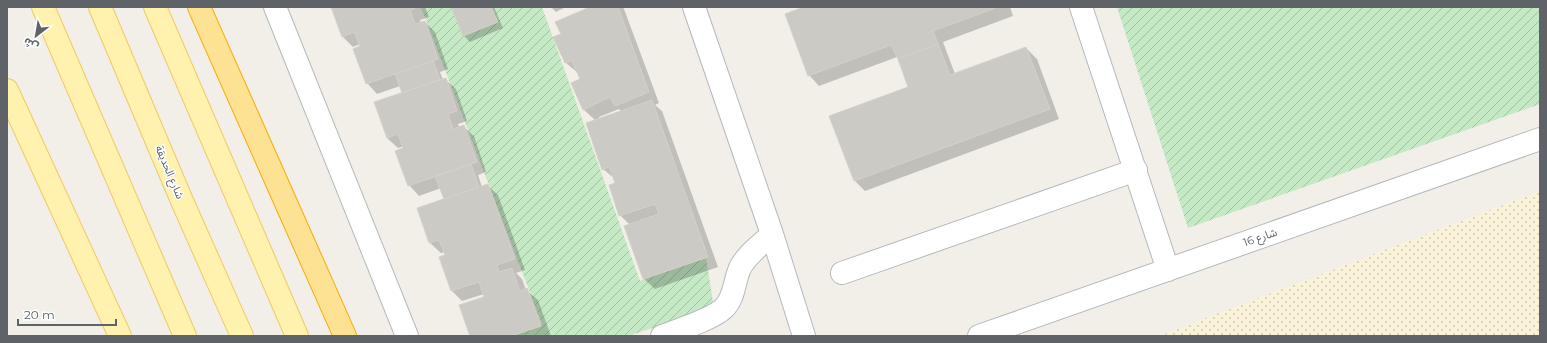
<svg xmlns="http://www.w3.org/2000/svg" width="1547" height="343" font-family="Montserrat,'Noto Sans Arabic',sans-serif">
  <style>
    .sand { fill: url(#sand-dots) }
    .garden { fill: url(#garden-furrows) }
    .shadow { fill: #0003; fill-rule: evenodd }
    .building { fill: #cccac5; stroke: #d6d1c6 }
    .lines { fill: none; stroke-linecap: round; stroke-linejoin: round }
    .minor-casing { stroke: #b5b8bc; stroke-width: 24 }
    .major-casing { stroke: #f2c960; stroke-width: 24 }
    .highway-casing { stroke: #f9ab00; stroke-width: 24 }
    .minor { stroke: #fff; stroke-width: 22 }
    .major { stroke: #fff2af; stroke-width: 22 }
    .highway { stroke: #fde293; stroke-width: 22 }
    .labels { text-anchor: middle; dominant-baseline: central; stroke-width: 3; stroke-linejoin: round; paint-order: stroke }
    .street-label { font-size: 11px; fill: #5f6368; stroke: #fff }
  </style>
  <defs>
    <pattern id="sand-dots" width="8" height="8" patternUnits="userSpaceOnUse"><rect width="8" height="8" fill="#fbf3d9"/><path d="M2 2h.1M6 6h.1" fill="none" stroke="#cec8b4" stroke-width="1.8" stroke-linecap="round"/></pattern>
    <pattern id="garden-furrows" width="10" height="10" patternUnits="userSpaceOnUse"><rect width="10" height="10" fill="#c5e8c5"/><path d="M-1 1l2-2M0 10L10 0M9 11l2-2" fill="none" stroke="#a3c0a4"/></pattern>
  </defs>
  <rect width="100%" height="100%" fill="#f1efe8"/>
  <!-- sand -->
  <path class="sand" d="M 1540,191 L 1540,336 L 1159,336 Z"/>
  <!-- garden -->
  <path class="garden" d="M 421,7 L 542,7 L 640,281 L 706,258 L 714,308 L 628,336 L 514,336 L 542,324 Z
    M 1117,7 L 1540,7 L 1540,104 L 1188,228 Z"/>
  <!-- shadow -->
  <path class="shadow" d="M 332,7 L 425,7 L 429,17 L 420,20 L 421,23 L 425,22 L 435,32 L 448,69 L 440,72 L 443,80 L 445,79 L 456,89 L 467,121 L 458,124 L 459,127 L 463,126 L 474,136 L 486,172 L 478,175 L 482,187 L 487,185 L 498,195 L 525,270 L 516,273 L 522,279 L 526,290 L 538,300 L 551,336 L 471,336 L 485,297 L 484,294 L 462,301 L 452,291 L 440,257 L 446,255 L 445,252 L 441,253 L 430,243 L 418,209 L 445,200 L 441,188 L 419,196 L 409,185 L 404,146 L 398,148 L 387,138 L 403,93 L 400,86 L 377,94 L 367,83 L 360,44 L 353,47 L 342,36 Z
    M 452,7 L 494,7 L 503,28 L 470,42 L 464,36 Z
    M 551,7 L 566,7 L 556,12 Z
    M 587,7 L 623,7 L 624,9 L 659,103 L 655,105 L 662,111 L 718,267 L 655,289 L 644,279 L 626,226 L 630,225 L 620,215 L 615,179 L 603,169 L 595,120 L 583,109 L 581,79 L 578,73 L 566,63 L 562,34 L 589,9 ZM 619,109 L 621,111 L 599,119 L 599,117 Z
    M 807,7 L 1010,7 L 1013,16 L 943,42 L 955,74 L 1026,48 L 1037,59 L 1059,119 L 865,191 L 855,181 L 910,87 L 897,57 L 819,86 L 809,75 Z"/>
  <!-- building -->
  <path class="building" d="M 331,7 L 417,7 L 410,10 L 415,24 L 425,21 L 438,59 L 366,84 L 353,49 L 360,46 L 354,32 L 342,37 Z
    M 451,7 L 491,7 L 498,22 L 463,36 Z
    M 590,7 L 618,7 L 649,92 L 615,106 L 610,97 L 583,110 L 571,83 L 580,79 L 572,61 L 565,63 L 553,37 L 561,34 L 555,22 Z
    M 804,7 L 998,7 L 933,31 L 938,44 L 898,59 L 891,45 L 808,76 L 785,14 Z
    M 938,44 L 950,75 L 1026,47 L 1050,109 L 854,181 L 829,116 L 908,87 L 898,59 Z
    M 433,61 L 440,79 L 402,93 L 395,74 Z
    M 446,78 L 457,111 L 448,114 L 453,129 L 464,125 L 477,162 L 408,186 L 395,151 L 403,148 L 398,134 L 387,138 L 374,102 Z
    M 652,100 L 708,257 L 643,279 L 624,226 L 659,214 L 655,204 L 619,216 L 609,185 L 615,183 L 609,167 L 602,170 L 586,123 Z
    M 471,164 L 479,187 L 444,199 L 435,176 Z
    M 488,184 L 515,259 L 497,265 L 499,272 L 512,268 L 520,291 L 527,288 L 541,326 L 511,336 L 470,336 L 459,305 L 484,297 L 479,282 L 451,291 L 439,257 L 445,255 L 439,240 L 429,243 L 417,208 Z"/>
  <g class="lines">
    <defs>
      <path id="minor" d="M 275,7 L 407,336
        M 694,7 L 772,234 L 804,336
        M 1081,7 L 1168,270
        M 842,273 L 1136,170
        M 662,336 C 678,330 713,319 724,308 C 735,297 734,281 740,268 C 747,254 761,245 772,234
        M 979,336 L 1540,139"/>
      <path id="major" d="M 43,7 L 185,336
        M 100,7 L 182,201 L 242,336
        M 155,7 L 297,336
        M 7,90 L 120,336"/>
      <path id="highway" d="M 199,7 L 345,336"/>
    </defs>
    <!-- minor casing -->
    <use href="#minor" class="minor-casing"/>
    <!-- major casing -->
    <use href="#major" class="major-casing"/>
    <!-- highway casing -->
    <use href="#highway" class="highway-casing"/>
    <!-- minor -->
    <use href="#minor" class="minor"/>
    <!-- major -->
    <use href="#major" class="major"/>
    <!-- highway -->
    <use href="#highway" class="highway"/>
  </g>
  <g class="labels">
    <!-- street labels -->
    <g class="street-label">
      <text transform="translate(170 172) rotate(67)">شارع الحديقة</text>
      <text transform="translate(1260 237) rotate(-19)">شارع 16</text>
    </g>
  </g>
  <!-- border -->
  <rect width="1547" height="343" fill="none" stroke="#5f6368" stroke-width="16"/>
  <!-- north arrow -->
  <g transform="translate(36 36) rotate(211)" stroke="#ffffff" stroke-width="3" paint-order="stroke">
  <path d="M0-3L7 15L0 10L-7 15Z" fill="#5f6368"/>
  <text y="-6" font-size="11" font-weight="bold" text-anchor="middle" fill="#5f6368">ش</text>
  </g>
  <!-- scale -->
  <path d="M18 319v6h98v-6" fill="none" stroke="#5f6368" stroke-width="2"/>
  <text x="24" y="319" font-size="12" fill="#5f6368" stroke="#ffffff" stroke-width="3" paint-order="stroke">20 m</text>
</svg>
